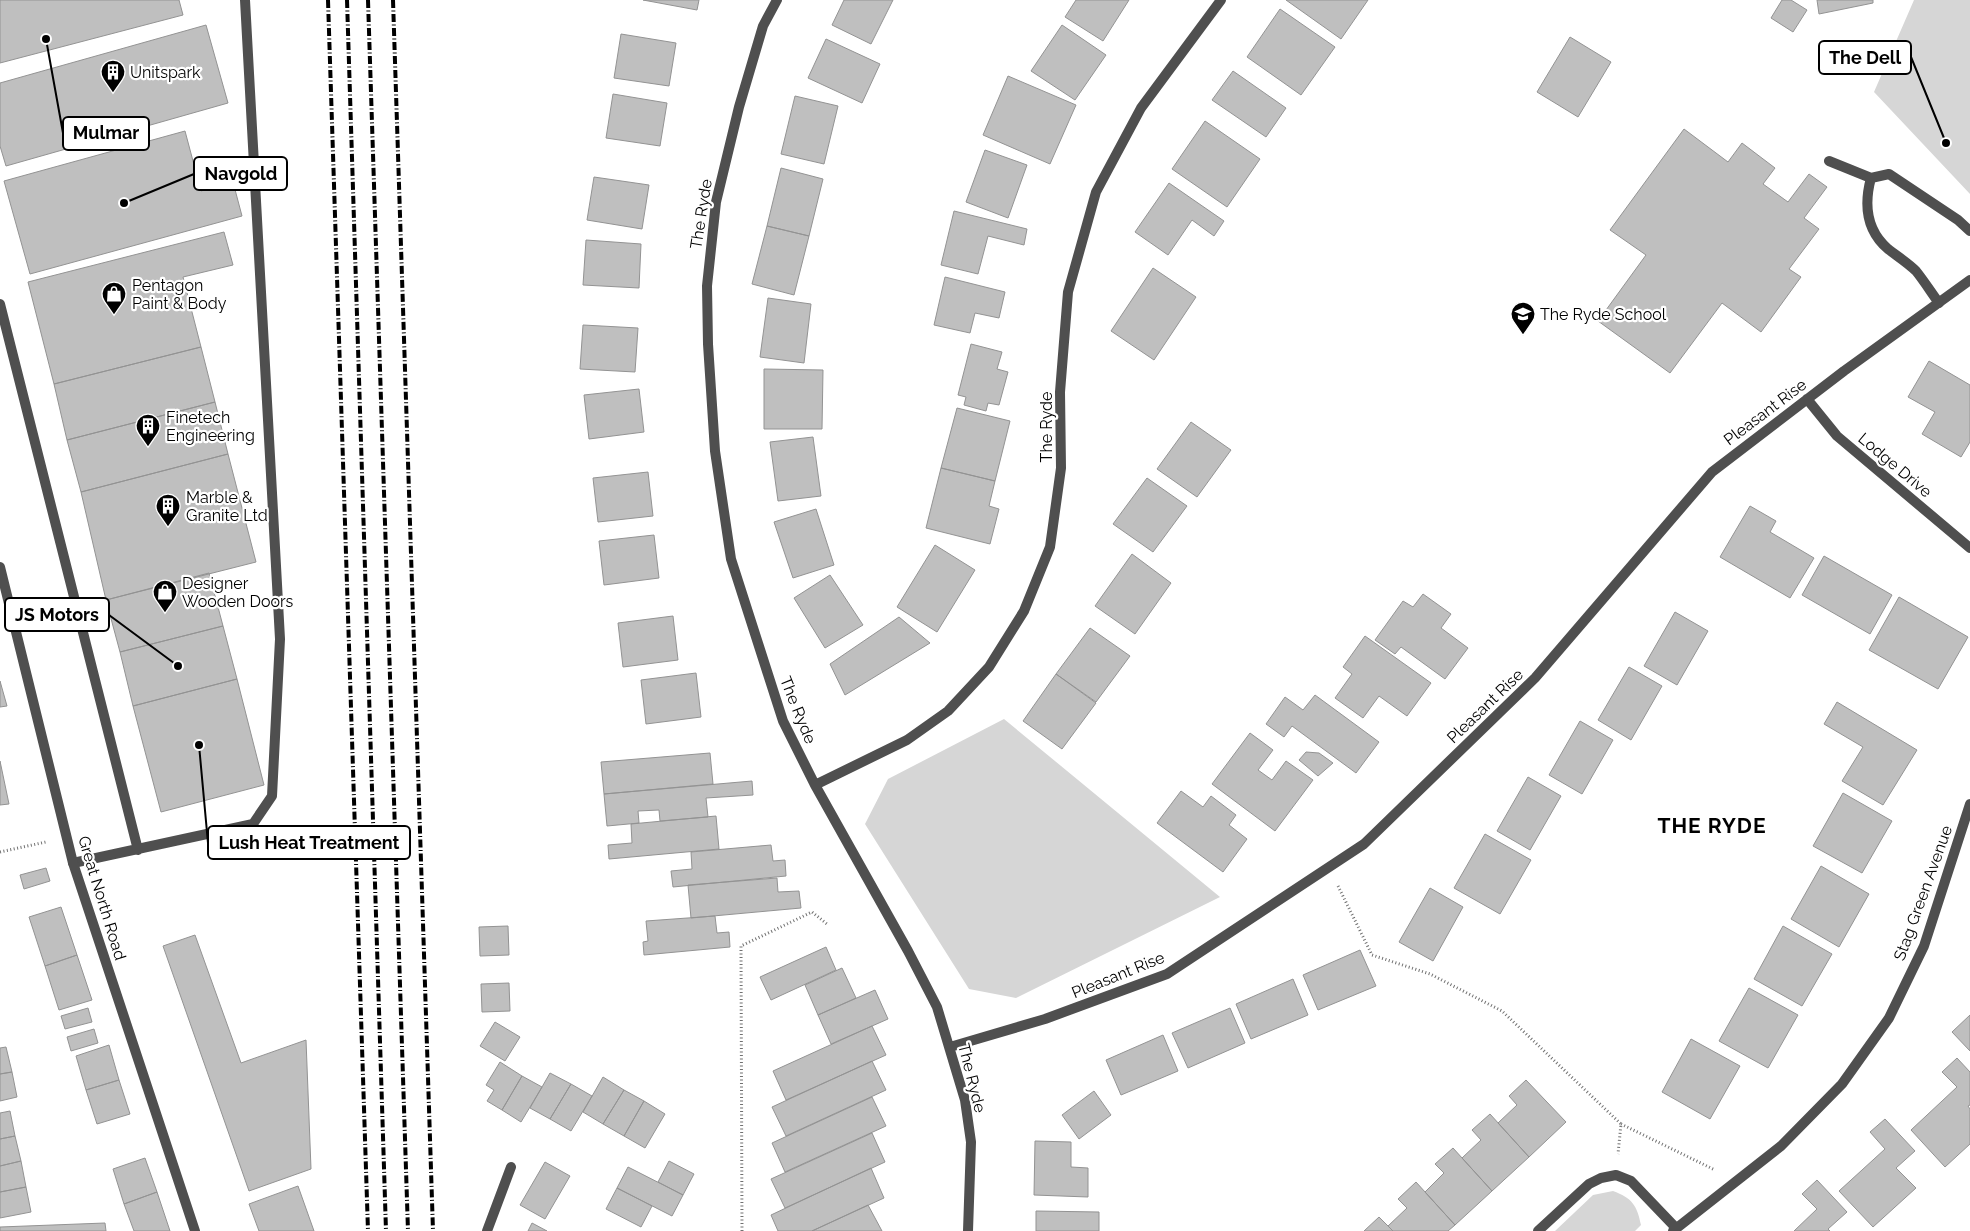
<svg xmlns="http://www.w3.org/2000/svg" width="1970" height="1231" font-family="Raleway,sans-serif">
  <style>
    .green { fill: #d6d6d6 }
    .building { fill: #bfbfbf; stroke: #939393 }
    .lines { fill: none; stroke-linecap: round; stroke-linejoin: round }
    .path { stroke: #717171; stroke-width: 3; stroke-dasharray: 1 2.5; stroke-linecap: butt }
    .lane { stroke: #4f4f4f; stroke-width: 10 }
    .street { stroke: #4f4f4f; stroke-width: 10 }
    .rail { stroke: #000; stroke-width: 4; stroke-dasharray: 8 2.5 1 2.5; stroke-linecap: butt }
    .labels { text-anchor: middle; dominant-baseline: central; stroke-width: 4.5; stroke-linejoin: round; paint-order: stroke }
    .poi-label { font-size: 16px; fill: #000; stroke: #fff; text-anchor: start }
    .street-label { font-size: 16px; fill: #000; stroke: #fff }
    .district-label { font-size: 21px; font-weight: bold; letter-spacing: 1px; fill: #000; stroke: #fff }
    .leader { fill: none; stroke: #000; stroke-width: 2 }
    .callout-dot { fill: #000; stroke: #fff; stroke-width: 2 }
    .callout { fill: #fff; stroke: #000; stroke-width: 2 }
    .callout-label { font-size: 18px; text-anchor: middle; font-weight: bold; fill: #000 }
  </style>
  <rect width="100%" height="100%" fill="#fff"/>
  <!-- green -->
  <path class="green" d="M 1914,0 L 1970,0 L 1970,194 L 1874,92 Z
    M 1004,719 L 1220,897 L 1016,998 L 969,989 L 865,824 L 888,779 Z
    M 1613,1191 C 1632,1198 1637,1205 1641,1225 L 1635,1231 L 1555,1231 L 1593,1195 Z"/>
  <!-- building -->
  <path class="building" d="M 0,0 L 179,0 L 183,15 L 0,63 Z
    M 643,0 L 699,0 L 697,10 Z
    M 844,0 L 893,0 L 871,44 L 832,25 Z
    M 1076,0 L 1129,0 L 1103,41 L 1065,17 Z
    M 1286,0 L 1368,0 L 1341,39 Z
    M 1782,0 L 1791,0 L 1807,10 L 1793,32 L 1771,18 Z
    M 1817,0 L 1873,0 L 1873,3 L 1819,14 Z
    M 1280,9 L 1335,47 L 1301,95 L 1247,57 Z
    M 206,25 L 228,103 L 6,166 L 0,146 L 0,83 Z
    M 1062,25 L 1106,55 L 1075,100 L 1031,71 Z
    M 621,34 L 676,43 L 669,86 L 614,78 Z
    M 1570,37 L 1611,62 L 1578,117 L 1537,92 Z
    M 826,39 L 880,64 L 862,103 L 808,78 Z
    M 1233,71 L 1286,108 L 1266,137 L 1212,100 Z
    M 1008,76 L 1076,105 L 1050,164 L 983,135 Z
    M 613,94 L 667,103 L 660,146 L 606,138 Z
    M 795,96 L 838,106 L 824,164 L 781,154 Z
    M 1205,121 L 1260,159 L 1227,207 L 1172,169 Z
    M 1684,129 L 1728,162 L 1742,143 L 1775,168 L 1763,184 L 1788,202 L 1809,174 L 1827,187 L 1804,218 L 1819,229 L 1789,269 L 1801,277 L 1761,332 L 1722,303 L 1670,373 L 1598,321 L 1646,255 L 1610,230 Z
    M 185,131 L 201,191 L 233,182 L 242,216 L 30,274 L 4,181 Z
    M 985,150 L 1027,165 L 1008,218 L 966,202 Z
    M 781,168 L 823,179 L 809,236 L 767,226 Z
    M 594,177 L 649,185 L 642,229 L 587,220 Z
    M 1169,183 L 1224,221 L 1214,236 L 1192,220 L 1168,255 L 1135,232 Z
    M 954,211 L 1027,229 L 1024,245 L 988,236 L 978,274 L 941,265 Z
    M 767,226 L 809,236 L 794,295 L 752,284 Z
    M 224,232 L 233,265 L 183,277 L 201,347 L 54,384 L 28,282 Z
    M 586,240 L 641,244 L 639,288 L 583,285 Z
    M 1153,268 L 1196,297 L 1154,360 L 1111,331 Z
    M 945,277 L 1005,292 L 999,318 L 975,313 L 970,333 L 934,325 Z
    M 768,298 L 811,304 L 804,363 L 760,357 Z
    M 583,325 L 638,328 L 635,372 L 580,369 Z
    M 971,344 L 1002,352 L 997,369 L 1008,372 L 999,405 L 988,403 L 986,411 L 964,405 L 966,397 L 958,395 Z
    M 201,347 L 215,402 L 67,440 L 54,384 Z
    M 1929,361 L 1970,385 L 1970,442 L 1961,457 L 1922,434 L 1935,412 L 1908,397 Z
    M 764,369 L 823,370 L 822,429 L 764,429 Z
    M 639,389 L 644,432 L 589,439 L 584,395 Z
    M 215,402 L 228,454 L 81,492 L 67,440 Z
    M 957,408 L 1010,421 L 995,481 L 941,468 Z
    M 1191,422 L 1231,450 L 1197,497 L 1157,469 Z
    M 813,437 L 821,496 L 778,501 L 770,442 Z
    M 228,454 L 256,562 L 106,600 L 81,492 Z
    M 941,468 L 995,481 L 989,506 L 999,509 L 990,544 L 926,528 Z
    M 648,472 L 653,516 L 598,522 L 593,478 Z
    M 1147,478 L 1187,506 L 1153,552 L 1113,524 Z
    M 1750,506 L 1776,521 L 1770,532 L 1814,558 L 1790,598 L 1720,557 Z
    M 816,509 L 834,565 L 793,578 L 774,522 Z
    M 654,535 L 659,578 L 604,585 L 599,541 Z
    M 935,545 L 975,570 L 937,632 L 897,607 Z
    M 1132,554 L 1171,583 L 1135,634 L 1095,606 Z
    M 1824,556 L 1892,595 L 1870,634 L 1802,595 Z
    M 209,573 L 223,626 L 120,652 L 106,600 Z
    M 830,575 L 863,625 L 825,648 L 794,598 Z
    M 1423,594 L 1451,614 L 1441,628 L 1468,648 L 1445,679 L 1401,647 L 1395,654 L 1375,640 L 1403,601 L 1413,607 Z
    M 1899,597 L 1968,637 L 1938,689 L 1869,650 Z
    M 1675,612 L 1708,631 L 1677,685 L 1644,666 Z
    M 673,616 L 678,660 L 623,667 L 618,623 Z
    M 899,617 L 930,643 L 845,695 L 830,664 Z
    M 223,626 L 237,679 L 133,706 L 120,652 Z
    M 1090,628 L 1130,656 L 1096,702 L 1056,674 Z
    M 1365,636 L 1431,683 L 1407,716 L 1379,696 L 1363,718 L 1335,698 L 1352,674 L 1343,667 Z
    M 1629,667 L 1662,686 L 1631,740 L 1598,720 Z
    M 696,673 L 701,717 L 646,724 L 641,680 Z
    M 1056,674 L 1096,703 L 1062,749 L 1023,721 Z
    M 237,679 L 264,785 L 161,812 L 133,706 Z
    M 0,681 L 7,706 L 0,707 Z
    M 1315,695 L 1379,742 L 1356,773 L 1292,726 L 1284,737 L 1266,724 L 1285,697 L 1303,710 Z
    M 1837,702 L 1917,750 L 1883,805 L 1842,781 L 1863,747 L 1824,724 Z
    M 1580,721 L 1613,740 L 1582,794 L 1549,775 Z
    M 1250,733 L 1273,750 L 1258,770 L 1272,780 L 1286,761 L 1313,780 L 1275,831 L 1212,784 Z
    M 1306,752 L 1319,753 L 1333,763 L 1318,776 L 1299,760 Z
    M 710,753 L 713,784 L 604,794 L 601,762 Z
    M 0,761 L 9,804 L 0,805 Z
    M 1528,777 L 1561,796 L 1530,850 L 1497,831 Z
    M 752,781 L 753,795 L 706,798 L 708,817 L 660,821 L 659,810 L 638,811 L 639,823 L 607,826 L 604,794 Z
    M 1181,791 L 1203,807 L 1211,796 L 1236,815 L 1229,825 L 1247,839 L 1223,872 L 1157,823 Z
    M 1843,793 L 1892,821 L 1862,873 L 1813,846 Z
    M 716,816 L 719,849 L 609,859 L 608,845 L 632,843 L 631,824 Z
    M 1485,834 L 1531,860 L 1500,914 L 1454,888 Z
    M 771,845 L 773,861 L 785,860 L 786,876 L 673,887 L 671,871 L 692,869 L 691,852 Z
    M 1821,866 L 1869,894 L 1839,947 L 1791,919 Z
    M 46,868 L 50,881 L 24,889 L 20,875 Z
    M 777,878 L 778,892 L 799,891 L 801,908 L 691,918 L 688,885 Z
    M 1430,888 L 1463,907 L 1433,961 L 1399,942 Z
    M 61,907 L 77,955 L 45,966 L 29,917 Z
    M 715,916 L 717,933 L 729,932 L 730,947 L 644,955 L 643,942 L 648,941 L 646,921 Z
    M 508,926 L 509,955 L 480,956 L 479,927 Z
    M 1783,926 L 1832,954 L 1802,1006 L 1754,979 Z
    M 195,935 L 241,1063 L 306,1040 L 311,1169 L 249,1191 L 163,946 Z
    M 826,947 L 836,970 L 771,1000 L 760,977 Z
    M 1360,950 L 1376,986 L 1318,1010 L 1303,975 Z
    M 77,955 L 92,1000 L 59,1010 L 45,966 Z
    M 842,968 L 856,998 L 818,1015 L 805,985 Z
    M 1293,979 L 1308,1015 L 1251,1039 L 1236,1004 Z
    M 509,983 L 510,1011 L 482,1012 L 481,984 Z
    M 1749,988 L 1798,1015 L 1768,1068 L 1719,1041 Z
    M 875,990 L 888,1019 L 831,1044 L 818,1015 Z
    M 88,1008 L 92,1022 L 65,1029 L 61,1016 Z
    M 1230,1008 L 1245,1043 L 1188,1068 L 1172,1033 Z
    M 1970,1015 L 1970,1051 L 1952,1032 Z
    M 495,1022 L 520,1037 L 505,1061 L 480,1046 Z
    M 872,1026 L 886,1055 L 786,1100 L 773,1071 Z
    M 94,1029 L 98,1043 L 71,1051 L 67,1037 Z
    M 1163,1035 L 1178,1071 L 1121,1095 L 1106,1060 Z
    M 1691,1039 L 1740,1066 L 1710,1119 L 1662,1092 Z
    M 109,1045 L 119,1080 L 86,1090 L 76,1056 Z
    M 6,1047 L 12,1072 L 0,1074 L 0,1048 Z
    M 1957,1058 L 1970,1072 L 1970,1105 L 1968,1106 L 1970,1109 L 1970,1144 L 1945,1167 L 1911,1130 L 1957,1087 L 1942,1072 Z
    M 872,1061 L 886,1090 L 786,1136 L 772,1107 Z
    M 500,1062 L 522,1076 L 502,1110 L 487,1101 L 494,1090 L 486,1085 Z
    M 12,1072 L 17,1097 L 0,1101 L 0,1074 Z
    M 550,1073 L 571,1084 L 550,1119 L 530,1108 Z
    M 522,1076 L 542,1087 L 521,1122 L 502,1110 Z
    M 603,1077 L 624,1090 L 603,1124 L 583,1112 Z
    M 119,1080 L 130,1114 L 97,1124 L 86,1090 Z
    M 1526,1080 L 1566,1122 L 1529,1157 L 1498,1123 L 1517,1105 L 1509,1096 Z
    M 571,1084 L 592,1096 L 571,1131 L 550,1119 Z
    M 624,1090 L 644,1101 L 624,1136 L 603,1124 Z
    M 1094,1091 L 1111,1115 L 1079,1139 L 1062,1115 Z
    M 872,1097 L 886,1126 L 785,1172 L 772,1143 Z
    M 644,1101 L 665,1114 L 645,1148 L 624,1136 Z
    M 10,1111 L 15,1136 L 0,1139 L 0,1113 Z
    M 1490,1114 L 1529,1157 L 1492,1191 L 1462,1158 L 1481,1140 L 1472,1130 Z
    M 1885,1119 L 1915,1151 L 1896,1168 L 1916,1188 L 1873,1227 L 1839,1191 L 1885,1149 L 1870,1132 Z
    M 872,1133 L 885,1162 L 785,1208 L 771,1179 Z
    M 15,1136 L 21,1161 L 0,1166 L 0,1139 Z
    M 1035,1141 L 1071,1142 L 1071,1167 L 1088,1168 L 1088,1197 L 1034,1195 Z
    M 1453,1148 L 1492,1191 L 1455,1225 L 1425,1192 L 1444,1173 L 1435,1164 Z
    M 145,1158 L 157,1192 L 124,1204 L 113,1169 Z
    M 21,1161 L 26,1187 L 0,1192 L 0,1166 Z
    M 669,1161 L 694,1174 L 683,1195 L 658,1182 Z
    M 545,1162 L 570,1176 L 545,1219 L 520,1205 Z
    M 628,1167 L 683,1195 L 672,1216 L 617,1188 Z
    M 871,1168 L 884,1198 L 812,1231 L 778,1231 L 771,1215 Z
    M 1817,1180 L 1847,1212 L 1828,1229 L 1830,1231 L 1794,1231 L 1817,1209 L 1802,1194 Z
    M 1416,1182 L 1455,1225 L 1448,1231 L 1393,1231 L 1388,1226 L 1407,1208 L 1398,1199 Z
    M 298,1186 L 314,1231 L 259,1231 L 249,1204 Z
    M 26,1187 L 31,1212 L 0,1218 L 0,1192 Z
    M 617,1188 L 652,1206 L 641,1227 L 606,1209 Z
    M 157,1192 L 170,1231 L 134,1231 L 124,1204 Z
    M 868,1205 L 882,1231 L 812,1231 Z
    M 1036,1211 L 1099,1212 L 1099,1231 L 1036,1231 Z
    M 1379,1217 L 1393,1231 L 1364,1231 Z
    M 105,1223 L 106,1231 L 0,1231 L 0,1227 Z
    M 532,1223 L 547,1231 L 528,1231 Z"/>
  <g class="lines">
    <!-- path -->
    <path class="path" d="M 0,852 L 46,842
      M 1338,886 L 1372,955 L 1430,974 L 1502,1011 L 1621,1124 L 1618,1154
      M 1621,1124 L 1715,1170
      M 742,1231 L 741,946 L 812,912 L 827,924"/>
    <!-- lane -->
    <path class="lane" d="M 1829,161 L 1871,178
      M 1939,303 C 1931,292 1924,281 1916,271 C 1908,263 1897,256 1888,249 C 1866,230 1864,204 1871,178 L 1889,174 L 1958,220 L 1970,231
      M 0,304 L 138,850
      M 73,863 L 253,824 L 272,796 L 280,639 L 245,0"/>
    <!-- street -->
    <path class="street" d="M 777,0 L 763,26 L 739,107 L 716,202 L 707,286 L 708,344 L 715,451 L 731,559 L 783,721 L 815,785 L 908,951 L 937,1007 L 965,1100 L 971,1142 L 968,1231
      M 1807,399 L 1837,436 L 1970,548
      M 0,567 L 73,863 L 195,1231
      M 815,785 L 907,740 L 948,711 L 989,667 L 1024,611 L 1050,547 L 1061,468 L 1060,392 L 1068,292 L 1096,192 L 1141,108 L 1221,0
      M 950,1047 L 1045,1019 L 1167,974 L 1364,844 L 1535,678 L 1712,472 L 1844,371 L 1970,280
      M 487,1231 L 511,1167
      M 1538,1231 L 1589,1184 L 1601,1178 L 1616,1175 L 1631,1181 L 1676,1228
      M 1673,1231 L 1781,1146 L 1842,1084 L 1889,1018 L 1924,946 L 1970,804"/>
    <!-- rail -->
    <path class="rail" d="M 328,0 L 368,1231
      M 347,0 L 386,1231
      M 368,0 L 408,1231
      M 393,0 L 433,1231"/>
  </g>
  <!-- icons -->
  <defs>
    <symbol id="building-pin" viewBox="-11 -11 22 30"><path d="M0 17L-7.5 6A9.5 9.5 0 1 1 7.5 6Z" fill="#000" stroke="#fff"/><path d="M-4-6H4V6H1V3H-1V6H-4ZM-2.5-4.3h1.7v1.8h-1.7ZM.8-4.3h1.7v1.8H.8ZM-2.5-1h1.7V.8h-1.7ZM.8-1h1.7V.8H.8Z" fill="#fff"/></symbol>
    <symbol id="shop-pin" viewBox="-11 -11 22 30"><path d="M0 17L-7.5 6A9.5 9.5 0 1 1 7.5 6Z" fill="#000" stroke="#fff"/><path d="M-5-2.5h2.3a2.7 3.5 0 0 1 5.4 0H5L5.5 6h-11ZM-1.5-2.5h3a1.5 2.3 0 0 0-3 0Z" fill="#fff"/></symbol>
    <symbol id="school-pin" viewBox="-11 -11 22 30"><path d="M0 17L-7.5 6A9.5 9.5 0 1 1 7.5 6Z" fill="#000" stroke="#fff"/><path d="M0-5L7-2L0 1L-7-2ZM-4 1L0 2.5L4 1V4Q0 6-4 4Z" fill="#fff"/></symbol>
  </defs>
  <g fill-rule="evenodd">
    <use href="#building-pin" x="99" y="58" width="28" height="38"/>
    <use href="#shop-pin" x="100" y="280" width="28" height="38"/>
    <use href="#school-pin" x="1509" y="300" width="28" height="38"/>
    <use href="#building-pin" x="134" y="412" width="28" height="38"/>
    <use href="#building-pin" x="154" y="492" width="28" height="38"/>
    <use href="#shop-pin" x="151" y="578" width="28" height="38"/>
  </g>
  <g class="labels">
    <!-- poi labels -->
    <g class="poi-label">
      <text x="130" y="72">Unitspark</text>
      <text x="132" y="285">Pentagon<tspan x="132" dy="18">Paint &amp; Body</tspan></text>
      <text x="1540" y="314">The Ryde School</text>
      <text x="166" y="417">Finetech<tspan x="166" dy="18">Engineering</tspan></text>
      <text x="186" y="497">Marble &amp;<tspan x="186" dy="18">Granite Ltd</tspan></text>
      <text x="182" y="583">Designer<tspan x="182" dy="18">Wooden Doors</tspan></text>
    </g>
    <!-- street labels -->
    <g class="street-label">
      <text transform="translate(701 214) rotate(-81)">The Ryde</text>
      <text transform="translate(1765 412) rotate(-37)">Pleasant Rise</text>
      <text transform="translate(1046 427) rotate(-90)">The Ryde</text>
      <text transform="translate(1895 465) rotate(40)">Lodge Drive</text>
      <text transform="translate(1485 706) rotate(-44)">Pleasant Rise</text>
      <text transform="translate(798 710) rotate(68)">The Ryde</text>
      <text transform="translate(1923 893) rotate(-70)">Stag Green Avenue</text>
      <text transform="translate(102 898) rotate(73)">Great North Road</text>
      <text transform="translate(1118 975) rotate(-22)">Pleasant Rise</text>
      <text transform="translate(972 1078) rotate(76)">The Ryde</text>
    </g>
    <!-- district labels -->
    <g class="district-label">
      <text x="1712" y="825">THE RYDE</text>
    </g>
  </g>
  <!-- callouts -->
  <path class="leader" d="M1946 143L1911 57M46 39L63 133M124 203L194 174M178 666L109 615M199 745L208 843"/>
  <g class="callout-dot">
    <circle cx="1946" cy="143" r="5"/>
    <circle cx="46" cy="39" r="5"/>
    <circle cx="124" cy="203" r="5"/>
    <circle cx="178" cy="666" r="5"/>
    <circle cx="199" cy="745" r="5"/>
  </g>
  <g class="callout">
    <rect x="1819" y="41" width="92" height="33" rx="5"/>
    <rect x="63" y="117" width="86" height="33" rx="5"/>
    <rect x="194" y="157" width="93" height="33" rx="5"/>
    <rect x="5" y="598" width="104" height="33" rx="5"/>
    <rect x="208" y="826" width="202" height="33" rx="5"/>
  </g>
  <g class="callout-label">
    <text x="1865" y="64">The Dell</text>
    <text x="106" y="139">Mulmar</text>
    <text x="241" y="180">Navgold</text>
    <text x="57" y="621">JS Motors</text>
    <text x="309" y="849">Lush Heat Treatment</text>
  </g>
</svg>
